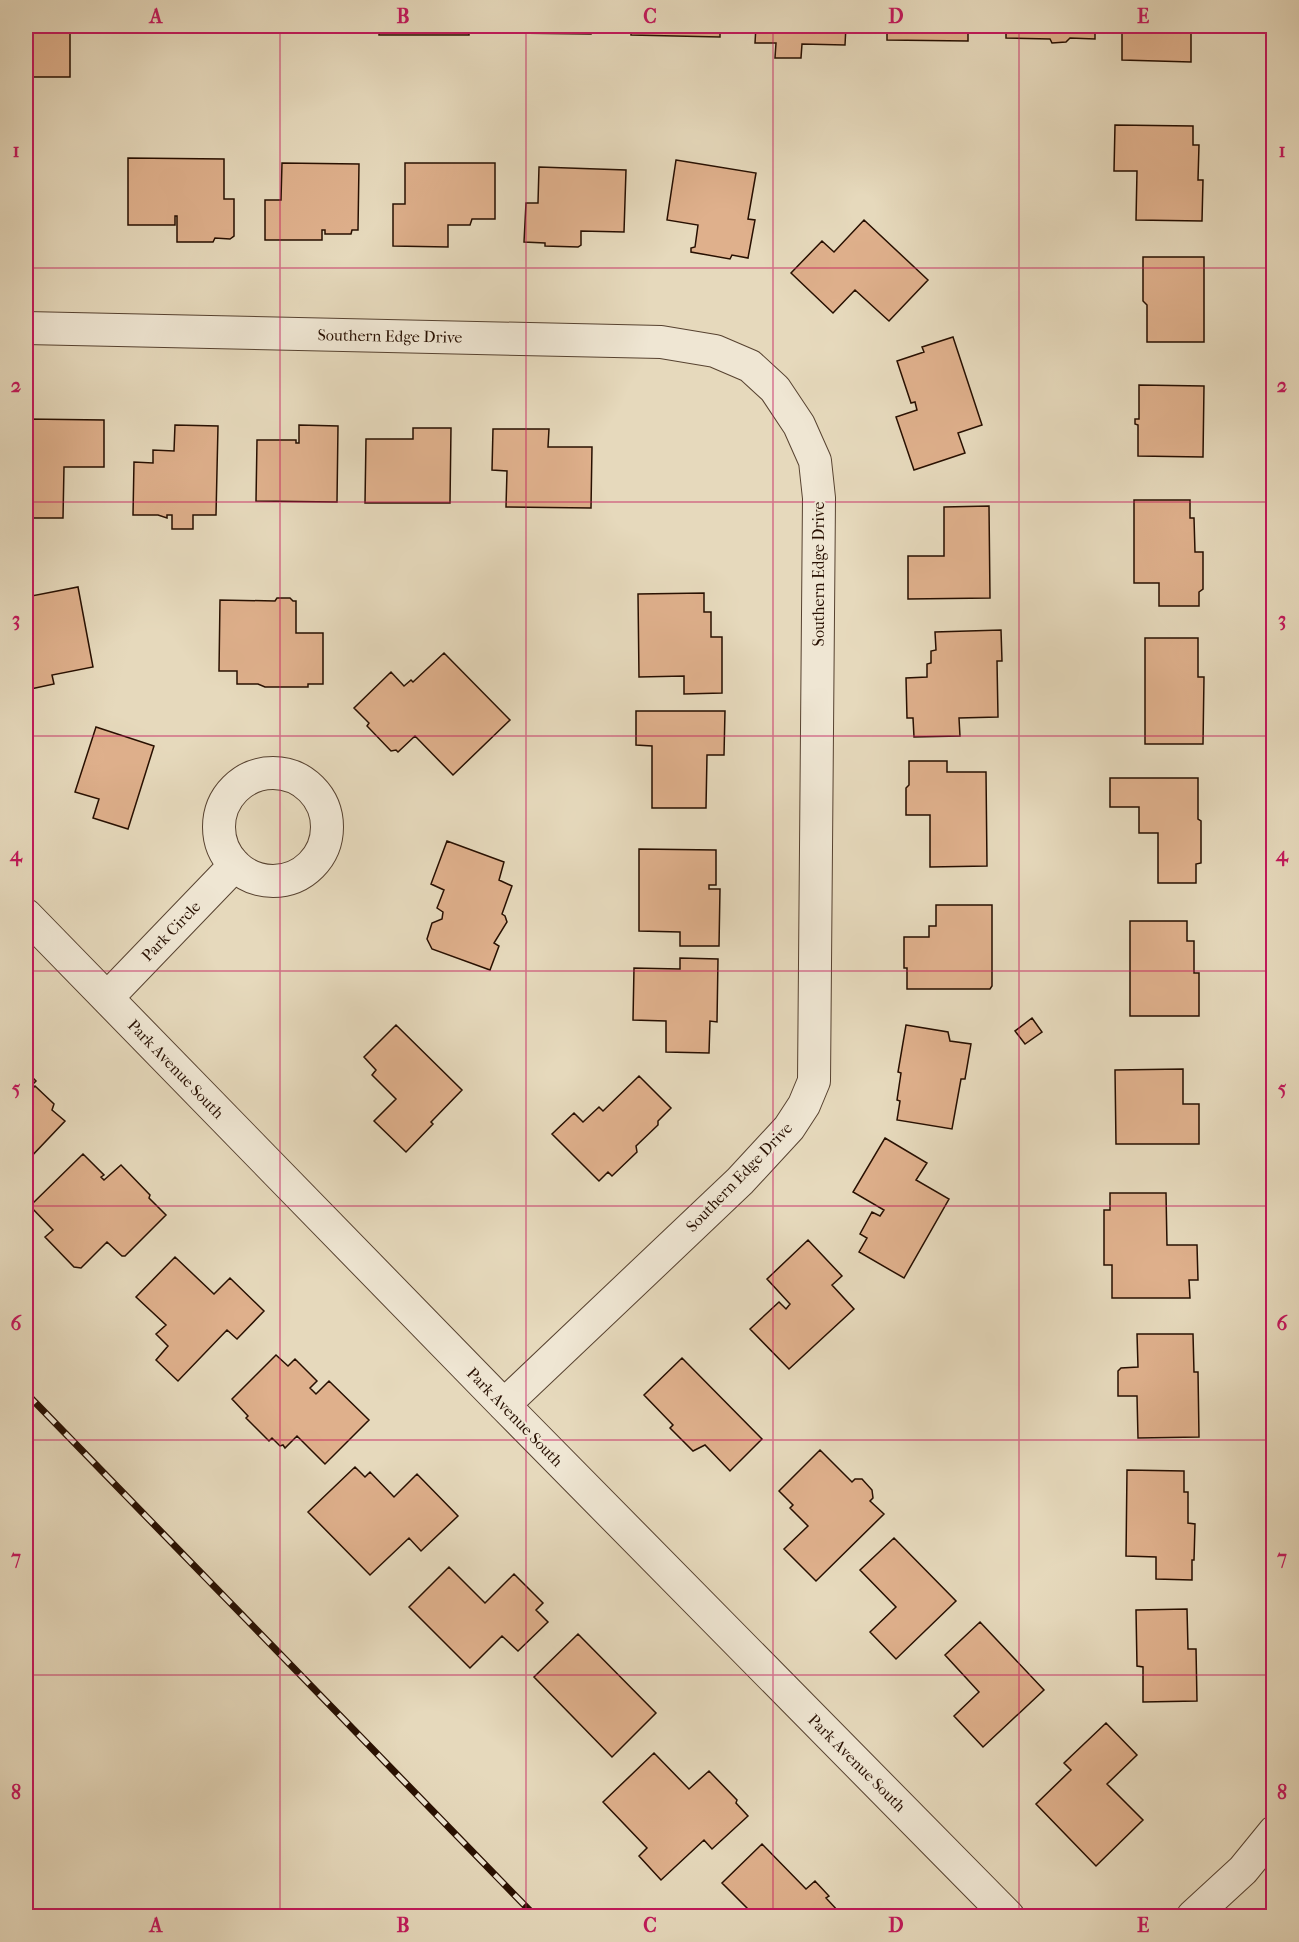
<svg xmlns="http://www.w3.org/2000/svg" width="1299" height="1942" font-family="'IM FELL French Canon',serif">
  <style>
    .building { fill: #dfb08c; stroke: #270f01; stroke-width: 1.5 }
    .lines { fill: none; stroke-linecap: round; stroke-linejoin: round }
    .street-casing { stroke: #574230; stroke-width: 34 }
    .street { stroke: #efe6d3; stroke-width: 32 }
    .rail-casing { stroke: #270f01; stroke-width: 7 }
    .rail { stroke: #efe6d3; stroke-width: 4.5; stroke-dasharray: 14; stroke-linecap: butt }
    .grid { fill: none; stroke: #c2185b; stroke-width: 1.5; stroke-opacity: 0.55 }
    .labels { text-anchor: middle; dominant-baseline: central; stroke-width: 4.5; stroke-linejoin: round; paint-order: stroke }
    .street-label { font-size: 16px; fill: #270f01; stroke: #efe6d3 }
    .neatline { fill: none; stroke: #c2185b; stroke-width: 2 }
    .grid-label { font-size: 20px; text-anchor: middle; font-weight: bold; fill: #c2185b }
  </style>
  <rect width="100%" height="100%" fill="#e6d9bc"/>
  <filter id="stains"><feTurbulence type="fractalNoise" baseFrequency=".00333" numOctaves="4"/><feColorMatrix values="0 0 0 0 .2 0 0 0 0 .09 0 0 0 0 .02 0 0 0 .5 -.17"/></filter>
  <radialGradient id="worn" r=".72"><stop offset=".6" stop-color="#630" stop-opacity="0"/><stop offset="1" stop-color="#630" stop-opacity=".3"/></radialGradient>
  <!-- building -->
  <path class="building" d="M 26,26 L 70,26 L 70,77 L 26,77 Z
    M 138,26 L 213,26 L 213,27 L 138,27 Z
    M 256,26 L 345,26 L 345,32 L 256,31 Z
    M 379,26 L 469,26 L 469,35 L 379,35 Z
    M 504,26 L 591,26 L 591,34 L 504,33 Z
    M 631,26 L 720,26 L 720,37 L 631,35 Z
    M 756,26 L 846,26 L 845,45 L 802,44 L 801,58 L 775,58 L 776,43 L 755,43 Z
    M 887,26 L 968,26 L 968,41 L 887,40 Z
    M 1006,26 L 1095,26 L 1095,39 L 1070,38 L 1066,42 L 1052,43 L 1050,39 L 1006,38 Z
    M 1122,26 L 1191,26 L 1191,62 L 1122,60 Z
    M 1115,125 L 1193,126 L 1193,145 L 1199,145 L 1198,180 L 1203,180 L 1202,221 L 1136,220 L 1137,171 L 1114,171 Z
    M 128,158 L 224,159 L 224,199 L 234,199 L 234,236 L 230,239 L 215,238 L 213,242 L 177,242 L 177,216 L 175,216 L 175,225 L 128,225 Z
    M 676,160 L 756,173 L 748,219 L 755,220 L 748,258 L 732,255 L 730,259 L 691,252 L 691,248 L 695,247 L 698,225 L 667,220 Z
    M 282,163 L 359,164 L 358,230 L 352,230 L 351,234 L 325,234 L 325,230 L 322,230 L 322,240 L 265,240 L 265,200 L 281,200 Z
    M 405,163 L 495,163 L 495,219 L 472,219 L 470,225 L 448,225 L 448,247 L 393,246 L 393,204 L 405,204 Z
    M 539,167 L 626,170 L 624,232 L 581,231 L 581,245 L 578,247 L 545,246 L 545,243 L 524,242 L 526,203 L 538,203 Z
    M 864,220 L 928,280 L 889,321 L 855,290 L 833,313 L 791,273 L 822,241 L 834,252 Z
    M 1143,257 L 1204,257 L 1204,342 L 1147,342 L 1147,305 L 1143,301 Z
    M 953,337 L 982,425 L 958,433 L 965,453 L 914,470 L 896,417 L 917,410 L 915,402 L 911,403 L 897,361 L 924,352 L 922,347 Z
    M 1139,385 L 1204,386 L 1203,457 L 1138,456 L 1138,425 L 1135,424 L 1135,419 L 1139,419 Z
    M 26,419 L 104,420 L 104,467 L 64,467 L 63,518 L 26,518 Z
    M 175,425 L 218,426 L 216,515 L 193,515 L 193,529 L 172,529 L 172,515 L 167,515 L 167,518 L 158,515 L 133,515 L 134,462 L 153,463 L 153,450 L 174,451 Z
    M 299,425 L 338,426 L 337,502 L 256,501 L 257,440 L 296,440 L 296,443 L 299,443 Z
    M 413,428 L 451,428 L 450,503 L 365,503 L 366,439 L 413,439 Z
    M 493,429 L 549,429 L 548,447 L 592,447 L 591,508 L 506,507 L 507,471 L 492,470 Z
    M 1134,500 L 1190,500 L 1190,518 L 1194,518 L 1195,552 L 1203,552 L 1203,589 L 1199,592 L 1199,606 L 1159,606 L 1159,583 L 1134,583 Z
    M 989,506 L 990,598 L 908,599 L 908,556 L 944,556 L 944,507 Z
    M 78,587 L 93,667 L 52,675 L 54,684 L 26,690 L 26,597 Z
    M 704,593 L 704,612 L 711,612 L 711,637 L 722,637 L 722,693 L 684,694 L 684,676 L 639,677 L 638,594 Z
    M 277,598 L 290,598 L 293,601 L 296,601 L 296,633 L 323,633 L 323,684 L 308,684 L 308,687 L 265,687 L 258,684 L 237,684 L 237,671 L 219,671 L 220,600 L 275,601 Z
    M 1001,630 L 1002,661 L 997,661 L 998,717 L 959,718 L 960,736 L 914,737 L 913,718 L 907,718 L 906,678 L 927,677 L 927,664 L 931,663 L 931,651 L 936,650 L 935,632 Z
    M 1145,638 L 1198,638 L 1198,677 L 1204,677 L 1203,744 L 1145,744 Z
    M 444,653 L 510,720 L 453,775 L 415,736 L 398,752 L 396,750 L 391,751 L 367,726 L 369,723 L 354,708 L 391,672 L 404,686 L 411,680 L 413,682 Z
    M 636,711 L 725,711 L 724,755 L 707,755 L 706,808 L 652,808 L 652,746 L 636,745 Z
    M 96,727 L 154,746 L 128,829 L 93,818 L 99,799 L 75,792 Z
    M 909,761 L 947,761 L 947,772 L 986,772 L 987,866 L 930,867 L 930,815 L 906,815 L 906,788 L 909,785 Z
    M 1110,778 L 1198,778 L 1198,819 L 1201,821 L 1201,863 L 1196,864 L 1196,883 L 1158,883 L 1158,833 L 1139,833 L 1139,807 L 1110,807 Z
    M 447,841 L 504,862 L 499,880 L 512,886 L 502,914 L 505,916 L 507,922 L 494,943 L 499,946 L 490,970 L 432,949 L 427,939 L 432,923 L 442,919 L 443,912 L 437,908 L 444,890 L 431,884 Z
    M 639,849 L 716,850 L 716,885 L 709,885 L 709,889 L 720,889 L 719,946 L 680,946 L 680,932 L 639,931 Z
    M 936,905 L 992,905 L 992,986 L 990,989 L 907,989 L 907,968 L 904,968 L 904,937 L 929,937 L 929,926 L 936,926 Z
    M 1130,921 L 1187,921 L 1187,941 L 1194,941 L 1194,973 L 1199,973 L 1199,1016 L 1130,1016 Z
    M 680,958 L 718,959 L 717,1022 L 710,1021 L 709,1053 L 666,1052 L 666,1021 L 633,1020 L 634,968 L 680,969 Z
    M 1032,1018 L 1042,1032 L 1025,1044 L 1015,1031 Z
    M 396,1025 L 462,1090 L 431,1122 L 433,1124 L 406,1152 L 374,1121 L 396,1099 L 372,1075 L 376,1070 L 364,1057 Z
    M 906,1025 L 948,1032 L 950,1041 L 971,1044 L 965,1079 L 961,1079 L 952,1129 L 897,1120 L 900,1101 L 897,1100 L 901,1073 L 898,1072 Z
    M 1183,1069 L 1183,1104 L 1199,1104 L 1199,1144 L 1116,1144 L 1115,1070 Z
    M 26,1071 L 36,1081 L 31,1086 L 33,1088 L 35,1086 L 54,1104 L 52,1110 L 65,1121 L 26,1162 Z
    M 639,1076 L 671,1108 L 658,1121 L 658,1125 L 636,1146 L 637,1152 L 612,1176 L 608,1172 L 599,1181 L 552,1134 L 574,1113 L 583,1122 L 599,1107 L 603,1111 Z
    M 885,1138 L 927,1163 L 916,1180 L 949,1199 L 904,1278 L 859,1252 L 867,1238 L 860,1234 L 872,1212 L 880,1216 L 884,1210 L 853,1192 Z
    M 83,1154 L 104,1175 L 101,1177 L 104,1180 L 121,1165 L 150,1195 L 149,1198 L 166,1215 L 125,1256 L 122,1256 L 107,1242 L 81,1268 L 74,1267 L 45,1237 L 53,1230 L 30,1206 Z
    M 1110,1193 L 1166,1193 L 1167,1245 L 1197,1245 L 1198,1280 L 1189,1280 L 1190,1298 L 1112,1298 L 1112,1265 L 1104,1265 L 1104,1210 L 1110,1210 Z
    M 808,1240 L 842,1276 L 832,1285 L 854,1309 L 789,1369 L 750,1329 L 779,1302 L 786,1309 L 790,1304 L 767,1279 Z
    M 175,1257 L 214,1294 L 230,1278 L 264,1311 L 237,1339 L 227,1330 L 178,1381 L 156,1360 L 168,1346 L 156,1334 L 166,1325 L 136,1297 Z
    M 1137,1334 L 1193,1334 L 1194,1372 L 1198,1372 L 1199,1437 L 1138,1438 L 1137,1396 L 1118,1396 L 1118,1371 L 1121,1368 L 1138,1367 Z
    M 276,1355 L 288,1366 L 295,1359 L 317,1381 L 310,1388 L 316,1394 L 329,1381 L 369,1420 L 325,1464 L 297,1436 L 285,1448 L 283,1445 L 280,1446 L 272,1438 L 269,1441 L 246,1418 L 248,1416 L 232,1399 Z
    M 682,1358 L 762,1439 L 730,1471 L 705,1445 L 693,1451 L 670,1428 L 673,1425 L 644,1395 Z
    M 820,1450 L 852,1482 L 855,1479 L 862,1479 L 872,1490 L 873,1498 L 870,1501 L 884,1514 L 816,1581 L 784,1549 L 808,1526 L 790,1508 L 793,1505 L 779,1491 Z
    M 355,1467 L 365,1477 L 370,1472 L 394,1497 L 417,1474 L 458,1516 L 421,1551 L 409,1538 L 370,1575 L 308,1512 Z
    M 1127,1470 L 1184,1471 L 1184,1492 L 1188,1492 L 1188,1523 L 1195,1524 L 1194,1560 L 1192,1560 L 1192,1580 L 1156,1579 L 1156,1557 L 1126,1556 Z
    M 894,1538 L 956,1601 L 896,1659 L 870,1632 L 896,1607 L 860,1570 Z
    M 449,1567 L 485,1603 L 514,1574 L 543,1603 L 536,1610 L 548,1622 L 518,1651 L 502,1636 L 470,1668 L 409,1607 Z
    M 1187,1609 L 1188,1649 L 1196,1649 L 1197,1701 L 1143,1702 L 1143,1667 L 1137,1666 L 1136,1610 Z
    M 980,1622 L 1044,1690 L 983,1747 L 954,1716 L 979,1692 L 945,1655 Z
    M 578,1634 L 656,1713 L 612,1757 L 534,1677 Z
    M 1106,1723 L 1137,1755 L 1107,1784 L 1143,1820 L 1096,1866 L 1036,1804 L 1071,1770 L 1064,1763 Z
    M 654,1753 L 689,1789 L 709,1771 L 737,1800 L 736,1803 L 748,1816 L 712,1849 L 704,1840 L 661,1880 L 639,1856 L 647,1848 L 603,1802 Z
    M 762,1844 L 806,1889 L 815,1881 L 829,1896 L 826,1898 L 839,1912 L 835,1916 L 746,1916 L 742,1913 L 747,1908 L 722,1883 Z"/>
  <g class="lines">
    <defs>
      <path id="street" d="M 26,328 L 661,342 L 715,351 L 750,366 L 775,389 L 799,425 L 815,461 L 819,498 L 814,1081 L 804,1105 L 789,1128 L 740,1181 L 504,1405
        M219 827a54 54 0 1 1 108 0a54 54 0 1 1-108 0Z
        M 26,915 L 504,1405 L 1008,1916
        M 107,998 L 235,865
        M 1193,1916 L 1243,1870 L 1274,1832"/>
    </defs>
    <!-- street casing -->
    <use href="#street" class="street-casing"/>
    <!-- street -->
    <use href="#street" class="street"/>
    <defs>
      <path id="rail" d="M 26,1393 L 535,1916"/>
    </defs>
    <!-- rail casing -->
    <use href="#rail" class="rail-casing"/>
    <!-- rail -->
    <use href="#rail" class="rail"/>
  </g>
  <!-- grid -->
  <path class="grid" d="M 280,26 L 280,1916M 526,26 L 526,1916M 773,26 L 773,1916M 1019,26 L 1019,1916M 26,268 L 1274,268M 26,502 L 1274,502M 26,736 L 1274,736M 26,971 L 1274,971M 26,1206 L 1274,1206M 26,1440 L 1274,1440M 26,1675 L 1274,1675"/>
  <g class="labels">
    <!-- street labels -->
    <g class="street-label">
      <text transform="translate(390 336) rotate(1)">Southern Edge Drive</text>
      <text transform="translate(818 574) rotate(-90)">Southern Edge Drive</text>
      <text transform="translate(171 931) rotate(-46)">Park Circle</text>
      <text transform="translate(176 1069) rotate(46)">Park Avenue South</text>
      <text transform="translate(739 1177) rotate(-46)">Southern Edge Drive</text>
      <text transform="translate(515 1417) rotate(46)">Park Avenue South</text>
      <text transform="translate(857 1763) rotate(45)">Park Avenue South</text>
    </g>
  </g>
  <!-- margin -->
  <rect width="1299" height="1942" fill="none" stroke="#e6d9bc" stroke-width="66"/>
  <rect x="33" y="33" width="1233" height="1876" class="neatline"/>
  <g class="grid-label">
    <text x="156" y="23">A</text>
    <text x="403" y="23">B</text>
    <text x="650" y="23">C</text>
    <text x="896" y="23">D</text>
    <text x="1143" y="23">E</text>
    <text x="16" y="157">1</text>
    <text x="1282" y="157">1</text>
    <text x="16" y="392">2</text>
    <text x="1282" y="392">2</text>
    <text x="16" y="626">3</text>
    <text x="1282" y="626">3</text>
    <text x="16" y="861">4</text>
    <text x="1282" y="861">4</text>
    <text x="16" y="1095">5</text>
    <text x="1282" y="1095">5</text>
    <text x="16" y="1330">6</text>
    <text x="1282" y="1330">6</text>
    <text x="16" y="1564">7</text>
    <text x="1282" y="1564">7</text>
    <text x="16" y="1799">8</text>
    <text x="1282" y="1799">8</text>
    <text x="156" y="1932">A</text>
    <text x="403" y="1932">B</text>
    <text x="650" y="1932">C</text>
    <text x="896" y="1932">D</text>
    <text x="1143" y="1932">E</text>
  </g>
  <rect width="100%" height="100%" filter="url(#stains)"/>
  <rect width="100%" height="100%" fill="url(#worn)"/>
</svg>
